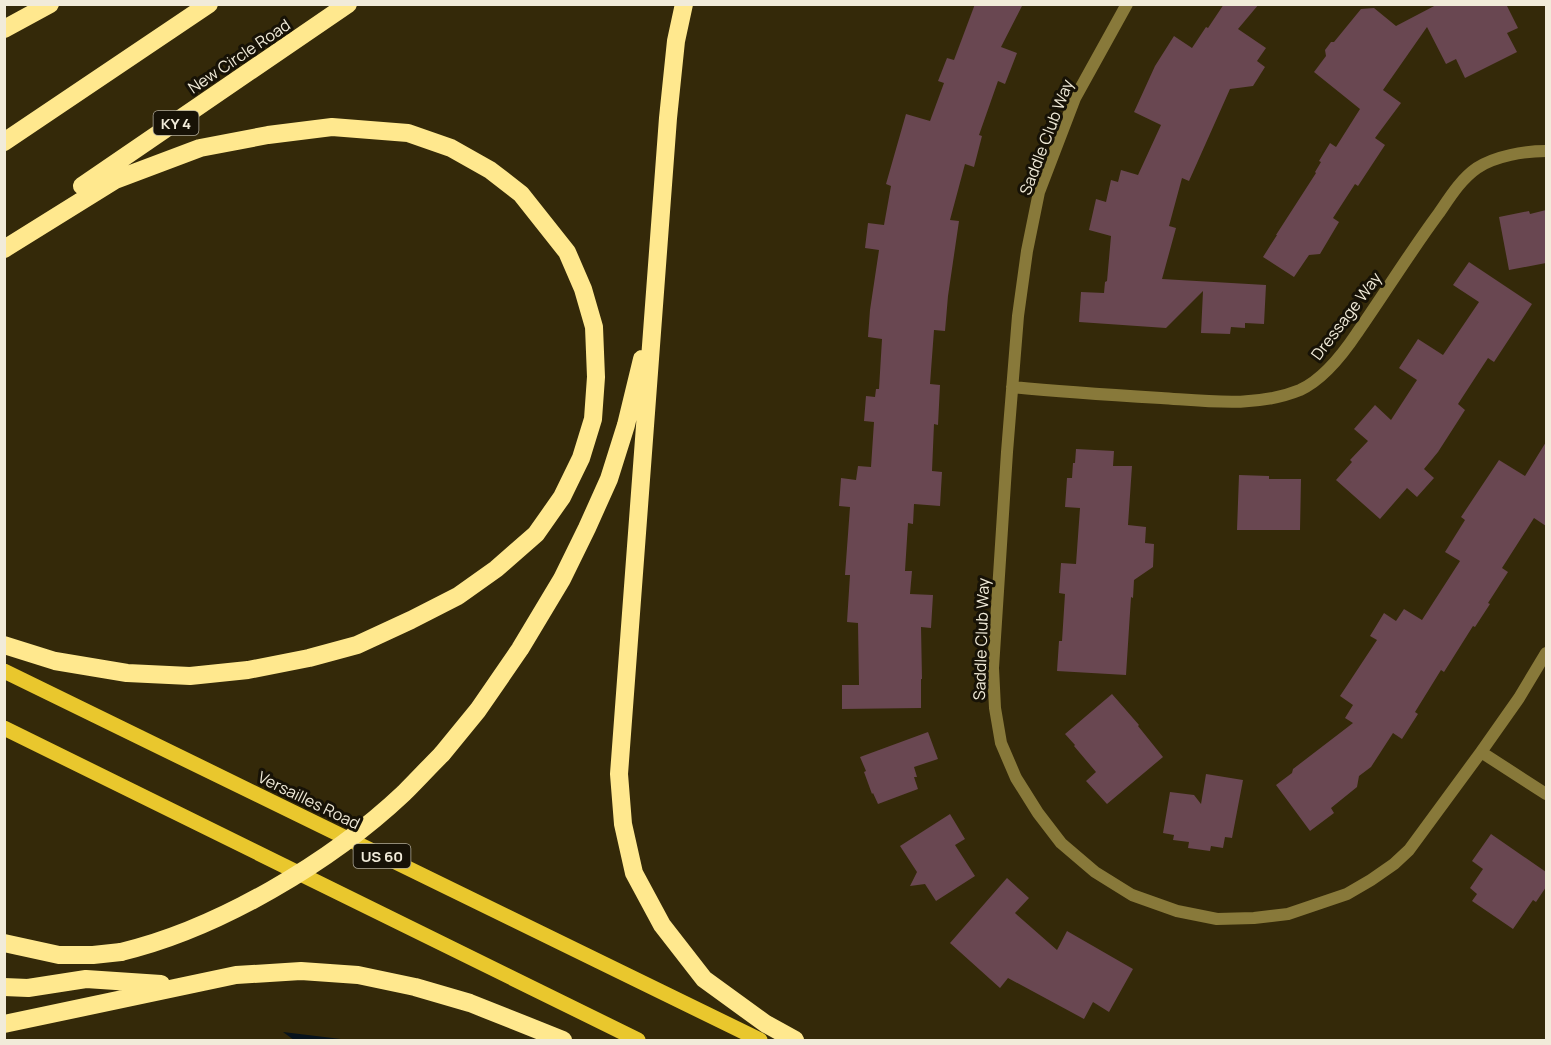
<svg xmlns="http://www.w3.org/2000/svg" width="1551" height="1045" font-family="Manrope,sans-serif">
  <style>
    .water { fill: #07131c }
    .building { fill: #694751 }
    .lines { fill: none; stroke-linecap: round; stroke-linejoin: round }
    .street { stroke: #88793a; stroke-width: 12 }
    .primary { stroke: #e9c72d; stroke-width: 15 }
    .highway { stroke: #ffe88e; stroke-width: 18 }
    .highway-bridge { stroke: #ffe88e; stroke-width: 18 }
    .labels { text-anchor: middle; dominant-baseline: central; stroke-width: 6; stroke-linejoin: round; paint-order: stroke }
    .shield { fill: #171206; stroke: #b0aa9a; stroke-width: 1.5 }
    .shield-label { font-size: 15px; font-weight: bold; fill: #f1ebd9 }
    .street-label { font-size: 16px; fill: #f1ebd9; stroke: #171206 }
  </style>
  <rect width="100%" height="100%" fill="#342909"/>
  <!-- water -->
  <path class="water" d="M 283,1032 L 349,1040 L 294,1040 Z"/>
  <!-- building -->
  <path class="building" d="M 975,4 L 1023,4 L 1001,47 L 1017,53 L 1005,84 L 998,81 L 979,135 L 982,136 L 974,167 L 965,164 L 950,220 L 959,221 L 948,296 L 945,331 L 934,330 L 930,384 L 940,385 L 938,425 L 934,424 L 932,471 L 942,472 L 940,506 L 914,504 L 913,524 L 908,523 L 905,571 L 912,571 L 910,594 L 933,595 L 931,628 L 921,627 L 922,679 L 921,679 L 921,708 L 842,709 L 842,685 L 859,685 L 858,623 L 847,622 L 850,575 L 845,575 L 850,507 L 839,506 L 841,478 L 856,480 L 858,466 L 871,467 L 874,422 L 864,421 L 866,396 L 875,397 L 876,389 L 879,389 L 882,339 L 868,337 L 870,310 L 879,250 L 865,248 L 868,223 L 884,225 L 891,186 L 886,184 L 906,114 L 930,121 L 944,83 L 938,81 L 947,58 L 954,60 Z
    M 1224,4 L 1259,4 L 1238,29 L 1266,48 L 1257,61 L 1265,67 L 1253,86 L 1230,89 L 1189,181 L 1182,178 L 1169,226 L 1176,228 L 1162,279 L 1266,285 L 1264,324 L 1245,323 L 1245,328 L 1231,327 L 1230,334 L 1201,333 L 1203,291 L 1166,328 L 1079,322 L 1081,292 L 1104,293 L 1105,282 L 1107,281 L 1111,236 L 1089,230 L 1096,199 L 1106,202 L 1111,180 L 1118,182 L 1121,170 L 1138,175 L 1161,125 L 1134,112 L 1155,66 L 1174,36 L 1192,48 L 1206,27 L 1208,28 Z
    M 1438,4 L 1506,4 L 1518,28 L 1507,33 L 1517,52 L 1465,78 L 1456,59 L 1446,64 L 1427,27 L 1383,90 L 1401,103 L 1375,138 L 1385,145 L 1358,186 L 1355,184 L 1333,218 L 1339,222 L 1320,254 L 1309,255 L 1294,277 L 1263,257 L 1277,235 L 1276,235 L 1316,173 L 1315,172 L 1321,162 L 1319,161 L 1330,143 L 1336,147 L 1360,109 L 1314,72 L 1326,56 L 1325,50 L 1331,42 L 1334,42 L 1361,9 L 1374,8 L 1396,26 Z
    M 1546,210 L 1546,263 L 1509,270 L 1499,217 L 1529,211 L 1530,214 Z
    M 1469,262 L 1532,304 L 1494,362 L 1488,358 L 1458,404 L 1465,410 L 1438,452 L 1424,469 L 1434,478 L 1417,497 L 1407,488 L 1380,519 L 1336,480 L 1352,462 L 1350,460 L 1368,441 L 1354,429 L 1375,405 L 1391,420 L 1417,380 L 1399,368 L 1418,339 L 1443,355 L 1479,302 L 1453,285 Z
    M 1546,442 L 1546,526 L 1534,518 L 1502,568 L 1508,572 L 1488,603 L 1490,604 L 1475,627 L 1473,626 L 1444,672 L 1441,670 L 1415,712 L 1418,714 L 1402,739 L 1393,733 L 1371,767 L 1359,776 L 1357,787 L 1331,808 L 1334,813 L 1310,831 L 1276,785 L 1292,773 L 1293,769 L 1353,723 L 1345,718 L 1353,705 L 1340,696 L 1377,640 L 1370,636 L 1384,613 L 1396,621 L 1404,609 L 1422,620 L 1460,561 L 1445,552 L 1465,520 L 1461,517 L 1499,460 L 1525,476 Z
    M 1076,449 L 1114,451 L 1113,466 L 1132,466 L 1128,525 L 1146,527 L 1145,543 L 1154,544 L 1153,567 L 1134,580 L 1133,598 L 1131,597 L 1126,675 L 1057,671 L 1059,641 L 1062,641 L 1065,594 L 1059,593 L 1061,563 L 1076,564 L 1080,508 L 1065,507 L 1067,478 L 1072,478 L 1073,463 L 1075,463 Z
    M 1239,475 L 1269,476 L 1269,479 L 1301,479 L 1300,530 L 1237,530 Z
    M 1112,694 L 1139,725 L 1138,726 L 1163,757 L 1107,804 L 1086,781 L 1096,772 L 1074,746 L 1075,745 L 1065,734 Z
    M 928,732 L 938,759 L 914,767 L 917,777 L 914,777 L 918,789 L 878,804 L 873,793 L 872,794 L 864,772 L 866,771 L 860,757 Z
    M 1206,774 L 1243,780 L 1232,838 L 1225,837 L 1223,848 L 1211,846 L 1210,851 L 1188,848 L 1189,842 L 1173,840 L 1174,835 L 1163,833 L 1170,792 L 1194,795 L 1201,804 Z
    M 950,814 L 965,839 L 955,845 L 975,876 L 936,901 L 925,884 L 910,886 L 917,872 L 900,846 Z
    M 1491,834 L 1546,872 L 1546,887 L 1536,902 L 1533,900 L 1513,929 L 1472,901 L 1477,894 L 1470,888 L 1483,869 L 1472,861 Z
    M 1007,878 L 1029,898 L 1015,913 L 1057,950 L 1067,931 L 1133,969 L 1109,1012 L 1093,1002 L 1084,1019 L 1008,978 L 1000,988 L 950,943 Z"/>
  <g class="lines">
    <!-- street -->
    <path class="street" d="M 1127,4 L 1075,98 L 1039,192 L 1027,251 L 1018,316 L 1007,452 L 993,668 L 995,708 L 1001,743 L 1016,778 L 1038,813 L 1061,843 L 1095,872 L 1132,895 L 1177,911 L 1217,919 L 1254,918 L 1288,914 L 1347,894 L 1371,880 L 1394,864 L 1409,850 L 1481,752 L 1519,698 L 1546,653
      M 1012,387 C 1061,392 1111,395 1161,398 C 1207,401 1256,408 1300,390 C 1324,379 1343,354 1357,333 C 1385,293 1410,252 1439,213 C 1450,197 1461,179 1477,168 C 1495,156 1525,151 1546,151
      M 1481,752 L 1546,794"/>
    <!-- primary -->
    <path class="primary" d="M 4,671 L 760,1040
      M 4,728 L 638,1040"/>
    <!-- highway -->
    <path class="highway" d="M 684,4 L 676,41 L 668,118 L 619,774 L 623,824 L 634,873 L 662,925 L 704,979 L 766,1024 L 795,1040
      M 4,29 L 50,4
      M 4,142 L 209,4
      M 82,186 L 348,4
      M 4,249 L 115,180 L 200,148 L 268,135 L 332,127 L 408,133 L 451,148 L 490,170 L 521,194 L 567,252 L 583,289 L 594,327 L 596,377 L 593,419 L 581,458 L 562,497 L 536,534 L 496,569 L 458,596 L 411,620 L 357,645 L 309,658 L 248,670 L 190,676 L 127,673 L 55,661 L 4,645
      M 442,754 L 478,710 L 520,649 L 562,579 L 587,528 L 609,479 L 626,425 L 642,359
      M 4,943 L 59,955 L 93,955 L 121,952
      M 4,987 L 28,988 L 86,979 L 161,984
      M 4,1024 L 236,975 L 301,971 L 358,975 L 415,987 L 470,1003 L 563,1040"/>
    <!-- highway-bridge -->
    <path class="highway-bridge" d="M 121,952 C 218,929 331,862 404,793 C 417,780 429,767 442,754"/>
  </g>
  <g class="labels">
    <!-- shield labels -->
    <g class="shield">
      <rect x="153.5" y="111" width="45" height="24" rx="4.5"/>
      <rect x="353.5" y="844" width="57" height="24" rx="4.5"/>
    </g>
    <g class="shield-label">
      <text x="176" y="123">KY 4</text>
      <text x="382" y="856">US 60</text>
    </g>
    <!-- street labels -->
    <g class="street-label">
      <text transform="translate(239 56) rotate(-34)">New Circle Road</text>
      <text transform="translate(1046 137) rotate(-69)">Saddle Club Way</text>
      <text transform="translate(1346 316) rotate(-53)">Dressage Way</text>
      <text transform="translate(981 639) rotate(-88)">Saddle Club Way</text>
      <text transform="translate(309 800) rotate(26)">Versailles Road</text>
    </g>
  </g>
  <!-- border -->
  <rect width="1551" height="1045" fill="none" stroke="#f1ebd9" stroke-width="12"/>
</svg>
